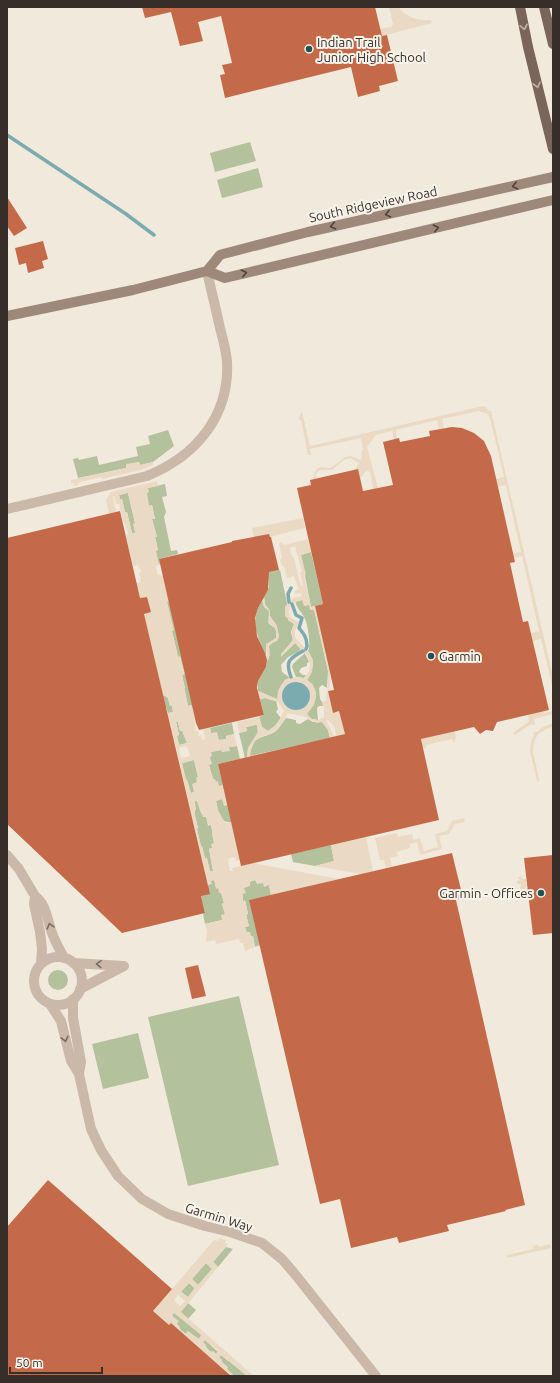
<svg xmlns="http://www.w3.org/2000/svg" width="560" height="1383" font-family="Ubuntu,sans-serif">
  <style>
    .green { fill: #b4c19d }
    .plaza { fill: #eadac4; fill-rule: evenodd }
    .water { fill: #7cabaf }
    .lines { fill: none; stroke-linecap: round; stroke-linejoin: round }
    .stream { stroke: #7cabaf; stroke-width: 3.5 }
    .building { fill: #c46a49 }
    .minor { stroke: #cab9a9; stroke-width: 10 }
    .secondary { stroke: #9e887a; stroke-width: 10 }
    .primary { stroke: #79655a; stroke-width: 10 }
    .oneway { stroke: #c0b3a9 }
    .oneway2 { stroke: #51443d }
    .oneway3 { stroke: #796d63 }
    .poi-dot { fill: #1f5358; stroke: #faf3e9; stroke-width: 1.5 }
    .labels { text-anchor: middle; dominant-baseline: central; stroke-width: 4; stroke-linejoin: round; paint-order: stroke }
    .poi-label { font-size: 13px; fill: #372e29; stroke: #faf3e9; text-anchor: start }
    .street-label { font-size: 13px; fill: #372e29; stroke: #faf3e9 }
  </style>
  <rect width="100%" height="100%" fill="#f2e9dd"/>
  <!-- green -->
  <path class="green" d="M 250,142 L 256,161 L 215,172 L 210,153 Z
    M 258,168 L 263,187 L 222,198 L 217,180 Z
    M 168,430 L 174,446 L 153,462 L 140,465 L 139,462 L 126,465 L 126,468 L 78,478 L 73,459 L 78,458 L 79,460 L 97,456 L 99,465 L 138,456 L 136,447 L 150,444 L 148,436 Z
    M 165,484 L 167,496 L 162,497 L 166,512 L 164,517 L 171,551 L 177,550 L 178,554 L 159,559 L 160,563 L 159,565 L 155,551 L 158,550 L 155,537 L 157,537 L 152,519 L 155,519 L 152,505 L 149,506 L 146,493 L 148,488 Z
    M 128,493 L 135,523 L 135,533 L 132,533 L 127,512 L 125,512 L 122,499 L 120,499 L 119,495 Z
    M 311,552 L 323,604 L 311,607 L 301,555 Z
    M 280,570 L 287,603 L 288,620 L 294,624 L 291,632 L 293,640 L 281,656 L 295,643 L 301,649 L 298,652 L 288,657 L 281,665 L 282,672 L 290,678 L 285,680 L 277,699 L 258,691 L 258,681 L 266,667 L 267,661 L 269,658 L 269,646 L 279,636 L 276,624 L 272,620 L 270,616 L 270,613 L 265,604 L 264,597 L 269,587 L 268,572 Z
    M 262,600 L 264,607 L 269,611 L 270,625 C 276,627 277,631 276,638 L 266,647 L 266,656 C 257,633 249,624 262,600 Z
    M 302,600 L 314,609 L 328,671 L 327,688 L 322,685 L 319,688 L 320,699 L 322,702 L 323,706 L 319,706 L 317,708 L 318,720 L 311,719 L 307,714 L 316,693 L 312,684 L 307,680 C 314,670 315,661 308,651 C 311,647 308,624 305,619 C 302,612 297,609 295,601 Z
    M 169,601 L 194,708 L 192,709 L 191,705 L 188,706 L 184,688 L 185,688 L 182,675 L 184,674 L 180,657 L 178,657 L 172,631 L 173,630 L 167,602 Z
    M 305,653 L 309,662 L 307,663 L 307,666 L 301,668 L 299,672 L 303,675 L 307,675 L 304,678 L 296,677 L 292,667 L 293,664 Z
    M 164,695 L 168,698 L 170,706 L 172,706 L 173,712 L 168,713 L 166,707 L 158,709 L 160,698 Z
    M 265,698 L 276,701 L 278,709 L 276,712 L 281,718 L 274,727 L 268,731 L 262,727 L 259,717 L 264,715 L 260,699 Z
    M 286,718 L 296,720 L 296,723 L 300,724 L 308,719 L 313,722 L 322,722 L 328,730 L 330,738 L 250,756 C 249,735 265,739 276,731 C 280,727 283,722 286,718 Z
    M 176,722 L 178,722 L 180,731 L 182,730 L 187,743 L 179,745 L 177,736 L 179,735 Z
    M 232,723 L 234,734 L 226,736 L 227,739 L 219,740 L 211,733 L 210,728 Z
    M 257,724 L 258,732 L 248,748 L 247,757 L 245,758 L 239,733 L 247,731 L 246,727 Z
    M 237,746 L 240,759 L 218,764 L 223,785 L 218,787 L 213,779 L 209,765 L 211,752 L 221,750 L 229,750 L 229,747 Z
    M 194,760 L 198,777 L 194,792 L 191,793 L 186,780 L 182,763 Z
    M 222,799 L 228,805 L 232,822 C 219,824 218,810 216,801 Z
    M 197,800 L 201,813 L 206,817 L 211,825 L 213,834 L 212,834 L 214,843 L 212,848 L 209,849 L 213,871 L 210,871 L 207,859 L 205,859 L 202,846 L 201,846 L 197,829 L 198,828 L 195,815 L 194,801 Z
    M 331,845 L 334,861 L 315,866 L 293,862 L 291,854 Z
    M 214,880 L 221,892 L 224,903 L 222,904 L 225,914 L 222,920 L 205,924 L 203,914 L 205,913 L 201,896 L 211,881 Z
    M 256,880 L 269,885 L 271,895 L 250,900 L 260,945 L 255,947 L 253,936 L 251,937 L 247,933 L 245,927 L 249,926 L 246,914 L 248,914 L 245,901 L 243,901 C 241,890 245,882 256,880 Z
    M48 980a10 10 0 1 1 20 0a10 10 0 1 1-20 0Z
    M 239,996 L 279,1165 L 188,1186 L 148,1017 Z
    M 138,1033 L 149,1078 L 103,1089 L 92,1044 Z
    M 226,1247 L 233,1249 L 218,1267 L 213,1262 Z
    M 206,1263 L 212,1269 L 198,1285 L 192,1279 Z
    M 189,1283 L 195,1288 L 188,1297 L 181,1292 Z
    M 188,1303 L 196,1310 L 188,1319 L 180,1312 Z
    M 175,1312 L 202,1335 L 199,1339 C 181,1333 181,1332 172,1315 Z
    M 205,1340 L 218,1352 L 216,1354 C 210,1352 206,1348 203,1342 Z
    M 221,1355 L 228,1361 L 229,1360 L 247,1376 L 234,1376 C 228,1370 223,1365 219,1357 Z"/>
  <!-- plaza -->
  <path class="plaza" d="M 389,7 L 398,7 L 404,13 L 413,18 L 422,20 L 431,20 L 432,23 L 382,36 L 380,29 L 391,27 L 393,24 Z
    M 483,406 L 485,407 L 489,411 L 491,411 L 553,676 L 553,690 L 541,639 L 533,641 L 531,633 L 539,631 L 522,556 L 514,557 L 513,553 L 521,552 L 506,485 L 498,487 L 496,479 L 504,477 L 490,418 L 488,414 L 479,411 L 442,419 L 444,428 L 439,429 L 437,420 L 396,430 L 397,439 L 394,439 L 392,431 L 376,435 L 367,447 L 378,488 L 373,489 L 370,472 L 367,471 L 365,472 L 360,479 L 358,469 L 355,470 L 359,463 L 350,458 L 344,460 L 332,470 L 319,470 L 316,473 L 316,479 L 313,479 L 314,473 L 318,468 L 322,467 L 329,468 L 332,467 L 345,457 L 351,456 L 361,460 L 362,451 L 363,450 L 361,438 L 310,449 L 311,455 L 308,455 L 301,420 L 298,419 L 302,411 L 310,446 Z
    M 139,462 L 140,465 L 153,462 L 153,465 L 141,470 L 102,479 L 101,477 L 77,483 L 78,485 L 74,486 L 74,483 L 71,484 L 71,480 L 126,468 L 126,464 Z
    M 157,481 L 158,486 L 148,488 L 149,492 L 147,493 L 149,506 L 152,505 L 155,519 L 152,519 L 157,537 L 155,537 L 158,550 L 156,551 L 159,565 L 156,566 L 157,574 L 163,576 L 169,601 L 167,602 L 174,630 L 172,631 L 178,657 L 180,656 L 185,674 L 182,675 L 188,706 L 191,705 L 193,708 L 196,731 L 198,731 L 199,736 L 201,735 L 202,740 L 205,739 L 203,729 L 210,728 L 211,733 L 217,732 L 219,740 L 226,739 L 226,736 L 234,734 L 237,746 L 229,747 L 230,751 L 222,752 L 221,750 L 211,752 L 212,756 L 210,757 L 212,764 L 209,765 L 213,779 L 215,779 L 216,782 L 218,781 L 219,786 L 223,785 L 228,805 L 224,806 L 222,799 L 216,801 L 218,810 L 224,821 L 226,823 L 232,822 L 240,860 L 236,861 L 234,857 L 228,859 L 230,871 L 233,871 L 232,868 L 253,863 L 339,879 L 271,895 L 269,885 L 264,887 L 263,883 L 257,884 L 255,880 L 250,881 L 250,886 L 244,888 L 246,893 L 242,894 L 243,901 L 245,900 L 248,914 L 246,915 L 249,926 L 245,927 L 246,932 L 250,932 L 251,936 L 253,936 L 255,947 L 245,951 L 243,943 L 240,943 L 239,939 L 216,944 L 215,940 L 206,942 L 207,931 L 205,924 L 222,920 L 221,915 L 225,914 L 222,904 L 224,903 L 221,893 L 219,893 L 218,888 L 216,889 L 214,880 L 211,881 L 212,884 L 208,885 L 168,713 L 173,712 L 172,706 L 170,706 L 168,698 L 164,695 L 162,697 L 144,614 L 151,612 L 147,597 L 140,598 L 136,583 L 141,582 L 139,573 L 141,572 L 141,569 L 139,569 L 138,565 L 133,566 L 126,535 L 128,534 L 126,526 L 124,521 L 123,522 L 119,504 L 116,504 L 114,496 L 113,496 L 116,512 L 109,514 L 106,500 L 111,492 ZM 128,493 L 135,523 L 133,524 L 135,533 L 132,533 L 127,512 L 125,512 L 122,499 L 120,499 L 119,495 ZM 176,722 L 178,722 L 180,731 L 182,731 L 187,743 L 179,745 L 177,736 L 179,735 ZM 187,746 L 190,756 L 181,758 L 179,748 ZM 194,760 L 198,777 L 196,778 L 197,782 L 192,784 L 194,792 L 191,793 L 187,779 L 186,780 L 182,763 ZM 195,801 L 197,801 L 203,817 L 206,817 L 208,826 L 211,825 L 214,843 L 211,844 L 212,848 L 209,849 L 213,871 L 210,871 L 207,858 L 205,858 L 202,846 L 201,846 L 197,829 L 198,828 L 195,816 L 195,810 L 196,810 Z
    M 303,518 L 305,528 L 270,537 L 269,534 L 254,538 L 252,528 Z
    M 308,539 L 311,552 L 301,555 L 306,574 L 304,575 L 311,607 L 315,606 L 330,671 L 330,685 L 328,692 L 333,712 L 339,711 L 345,734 L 330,738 L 328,730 L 322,722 L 317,723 L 305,717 L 288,713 L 283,722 L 275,731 L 270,734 L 260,737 L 255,741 L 251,750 L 250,756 L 247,757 L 248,748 L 258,732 L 257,725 L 246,727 L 247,731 L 239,733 L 237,722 L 259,717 L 262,727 L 268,731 L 277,724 L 284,711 L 278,702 L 265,698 L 259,699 L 258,691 L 277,699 L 278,691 L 281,685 L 285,680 L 291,677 L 298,677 L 304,678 L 309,671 L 310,665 L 308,658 L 295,643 L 281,657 L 281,654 L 293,640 L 291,632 L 294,624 L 285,616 L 285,607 L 293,598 L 302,596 L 301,593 L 295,594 L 294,591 L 299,589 L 293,575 L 292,577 L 287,578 L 284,567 L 282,566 L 280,560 L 282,558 L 279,543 L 282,542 L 284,545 ZM 295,546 L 302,572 L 300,572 L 303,587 L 300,583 L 294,558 L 291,554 L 290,548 ZM 302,600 L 304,606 L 309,605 L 310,610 L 314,610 L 328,671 L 328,684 L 326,700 L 322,703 L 324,708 L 324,717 L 318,720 L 312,719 L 307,714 L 314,705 L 316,697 L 315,689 L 312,684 L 307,680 L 312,672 L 313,660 L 309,653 L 295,637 L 295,631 L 299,622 L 290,617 L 289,612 L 290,606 L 293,603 ZM 299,681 L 307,686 L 309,703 L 302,709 L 289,708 L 283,700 ZM 328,720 L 334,726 L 336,735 L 334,736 L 327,722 L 326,721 Z
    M 264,597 L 265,604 L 270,611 L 270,616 L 277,626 L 279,638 L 277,641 L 270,644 L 269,646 L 270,655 L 267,661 L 266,644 L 276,638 L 276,629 L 268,623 L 269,611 L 264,607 L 263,603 L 262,600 Z
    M 543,711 L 544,713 L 553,711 L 553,714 L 534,719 L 535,725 L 532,725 L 531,724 L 515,735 L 513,733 L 529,721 L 528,714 Z
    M 553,723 L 553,727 L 546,729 L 538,734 L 534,742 L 533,751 L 539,779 L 539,781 L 537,781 L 530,751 L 531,742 L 534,735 L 533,732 L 537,732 L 543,727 Z
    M 455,731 L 456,738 L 455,742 L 453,742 L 452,739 L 426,745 L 426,748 L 423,749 L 421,739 Z
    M 464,818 L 465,822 L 455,824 L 449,834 L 439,836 L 442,849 L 420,855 L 417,842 L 410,844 L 410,848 L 397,852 L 398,856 L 390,858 L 392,866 L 386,868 L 384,860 L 380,860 L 375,838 L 397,833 L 398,837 L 412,834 L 413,840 L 420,838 L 424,851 L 438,847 L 435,834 L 447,831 L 452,821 Z
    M 366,837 L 373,871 L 361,874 L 315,866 L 334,861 L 331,845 Z
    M 520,876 L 523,879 L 526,879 L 527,886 L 525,888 L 528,891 L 528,895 L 522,893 L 520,888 L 521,884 L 517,884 L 517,881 L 520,880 L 518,878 Z
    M 220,1238 L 226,1240 L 225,1243 L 228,1244 L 213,1262 L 218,1267 L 181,1312 L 254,1376 L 247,1376 L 221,1355 L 219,1357 L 222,1360 L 222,1362 L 228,1367 L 227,1369 L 234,1376 L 231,1376 L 171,1323 L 169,1325 L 153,1311 L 214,1240 L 218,1241 ZM 206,1263 L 212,1269 L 198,1285 L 192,1279 ZM 189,1283 L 195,1289 L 188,1297 L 181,1292 ZM 178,1295 L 185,1301 L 180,1306 L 174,1300 ZM 174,1313 L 201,1335 L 199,1339 L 188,1331 L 185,1334 L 179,1329 L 180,1327 L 177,1324 L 179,1321 L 172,1316 ZM 205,1340 L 218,1351 L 216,1354 L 213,1351 L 211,1352 L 205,1347 L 206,1345 L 203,1342 Z
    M 550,1244 L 551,1248 L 507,1258 L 507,1255 L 533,1249 L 533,1246 L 538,1245 L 539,1247 Z"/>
  <!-- water -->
  <path class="water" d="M282 696a14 14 0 1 1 28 0a14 14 0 1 1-28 0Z"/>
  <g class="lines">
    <!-- stream -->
    <path class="stream" d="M 7,135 L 126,214 L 154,235
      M 289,602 L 288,594 L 291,588
      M 292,604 L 296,615 L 302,618 L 299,628 C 304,634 307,638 307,646 L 306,649
      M 291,677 C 285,661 289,659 303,651"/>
  </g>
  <!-- building -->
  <path class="building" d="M 142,7 L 375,7 L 382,36 L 387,35 L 398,81 L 379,86 L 380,91 L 358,97 L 351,67 L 225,98 L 220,75 L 225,74 L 222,65 L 232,63 L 221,16 L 198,22 L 203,41 L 180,46 L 171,12 L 145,18 Z
    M 7,197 L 27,228 L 14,236 L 7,226 Z
    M 43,241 L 48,259 L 42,261 L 44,268 L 28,273 L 26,263 L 19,265 L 15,248 Z
    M 452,427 L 462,428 L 474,433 L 484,441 L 491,456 L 515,562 L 510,563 L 523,622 L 528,621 L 549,710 L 497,722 L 493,731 L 486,730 L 480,734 L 474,727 L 421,739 L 439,820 L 241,866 L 218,764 L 345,734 L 339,711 L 333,713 L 328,691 L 334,690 L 315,606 L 323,604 L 297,488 L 311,485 L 310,480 L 358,469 L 363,491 L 393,485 L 383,442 L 399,438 L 400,442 L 430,436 L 429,431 Z
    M 120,511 L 140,598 L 147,597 L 151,612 L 144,614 L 210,894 L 201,896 L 205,913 L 122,933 L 7,824 L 7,538 Z
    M 269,534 L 270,537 L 271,537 L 279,570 L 269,572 L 268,590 L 258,608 L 255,618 L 257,636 L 265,653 L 267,660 L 266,667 L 258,681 L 257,688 L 264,715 L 199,730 L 196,723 L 159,559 L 232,542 L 232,541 Z
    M 452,853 L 463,898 L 456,900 L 525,1205 L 505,1210 L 506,1211 L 447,1225 L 449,1231 L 399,1243 L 397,1237 L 351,1248 L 340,1199 L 320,1204 L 249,900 Z
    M 553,855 L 553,933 L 533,935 L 524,858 Z
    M 198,965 L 206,996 L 192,999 L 185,968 Z
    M 48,1180 L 172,1289 L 153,1311 L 169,1325 L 171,1323 L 231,1376 L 7,1376 L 7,1227 Z"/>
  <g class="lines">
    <!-- minor -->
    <path class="minor" d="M 7,509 L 147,476 C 196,456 230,416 227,361 C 226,350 223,339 220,328 C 216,309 211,290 207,271
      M 7,855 L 19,869 L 35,896 L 34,904 L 40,932 L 42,949 L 41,964
      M 35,896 C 48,906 47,923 54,938 C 57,945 61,952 64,958
      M34 981a24 24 0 1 1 48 0a24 24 0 1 1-48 0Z
      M 73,963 L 124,966
      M 80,989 L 124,966
      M 73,999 L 73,1018 L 81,1062 L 79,1074
      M 50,1004 L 61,1021 L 71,1061 L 79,1074 L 91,1129 L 101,1150 L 118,1176 L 142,1199 L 168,1214 L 205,1226 L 230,1232 L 262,1243 L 282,1259 L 294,1273 L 376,1376"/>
    <!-- secondary -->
    <path class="secondary" d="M 207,271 L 220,255 L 223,254 L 308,232 L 553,177
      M 7,316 L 133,290 L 207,271 L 225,278 L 553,200"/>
    <!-- primary -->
    <path class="primary" d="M 520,7 L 528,47 L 553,149
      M 544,7 L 553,44"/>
  </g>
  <!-- one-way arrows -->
  <defs><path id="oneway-chevron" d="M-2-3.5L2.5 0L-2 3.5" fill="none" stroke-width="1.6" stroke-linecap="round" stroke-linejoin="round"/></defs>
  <g class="oneway">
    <use href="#oneway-chevron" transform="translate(524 27) rotate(78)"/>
    <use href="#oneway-chevron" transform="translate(537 85) rotate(76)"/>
  </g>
  <g class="oneway2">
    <use href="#oneway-chevron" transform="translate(515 186) rotate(167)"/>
    <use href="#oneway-chevron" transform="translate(388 214) rotate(167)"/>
    <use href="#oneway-chevron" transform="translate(333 226) rotate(168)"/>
    <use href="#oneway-chevron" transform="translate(436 228) rotate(-13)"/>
    <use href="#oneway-chevron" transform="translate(244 273) rotate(-13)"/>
  </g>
  <g class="oneway3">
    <use href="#oneway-chevron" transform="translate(50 926) rotate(-106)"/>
    <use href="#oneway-chevron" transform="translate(99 964) rotate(-177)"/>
    <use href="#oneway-chevron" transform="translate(65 1039) rotate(76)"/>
  </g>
  <!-- markers -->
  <g class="poi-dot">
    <circle cx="309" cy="49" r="4"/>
    <circle cx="431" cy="656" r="4"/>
    <circle cx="541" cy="893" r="4"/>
  </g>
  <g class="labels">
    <!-- poi labels -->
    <g class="poi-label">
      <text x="317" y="42">Indian Trail<tspan x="317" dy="15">Junior High School</tspan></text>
      <text x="439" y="656">Garmin</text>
      <text x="533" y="893" text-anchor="end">Garmin - Offices</text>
    </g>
    <!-- street labels -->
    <g class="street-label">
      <text transform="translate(373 204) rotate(-12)">South Ridgeview Road</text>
      <text transform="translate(219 1217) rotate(17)">Garmin Way</text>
    </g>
  </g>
  <!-- border -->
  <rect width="560" height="1383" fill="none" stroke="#372e29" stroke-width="16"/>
  <!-- scale -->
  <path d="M10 1367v6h92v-6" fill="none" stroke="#372e29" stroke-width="2"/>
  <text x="16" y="1367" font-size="12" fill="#372e29" stroke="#faf3e9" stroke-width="3" paint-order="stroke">50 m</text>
</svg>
